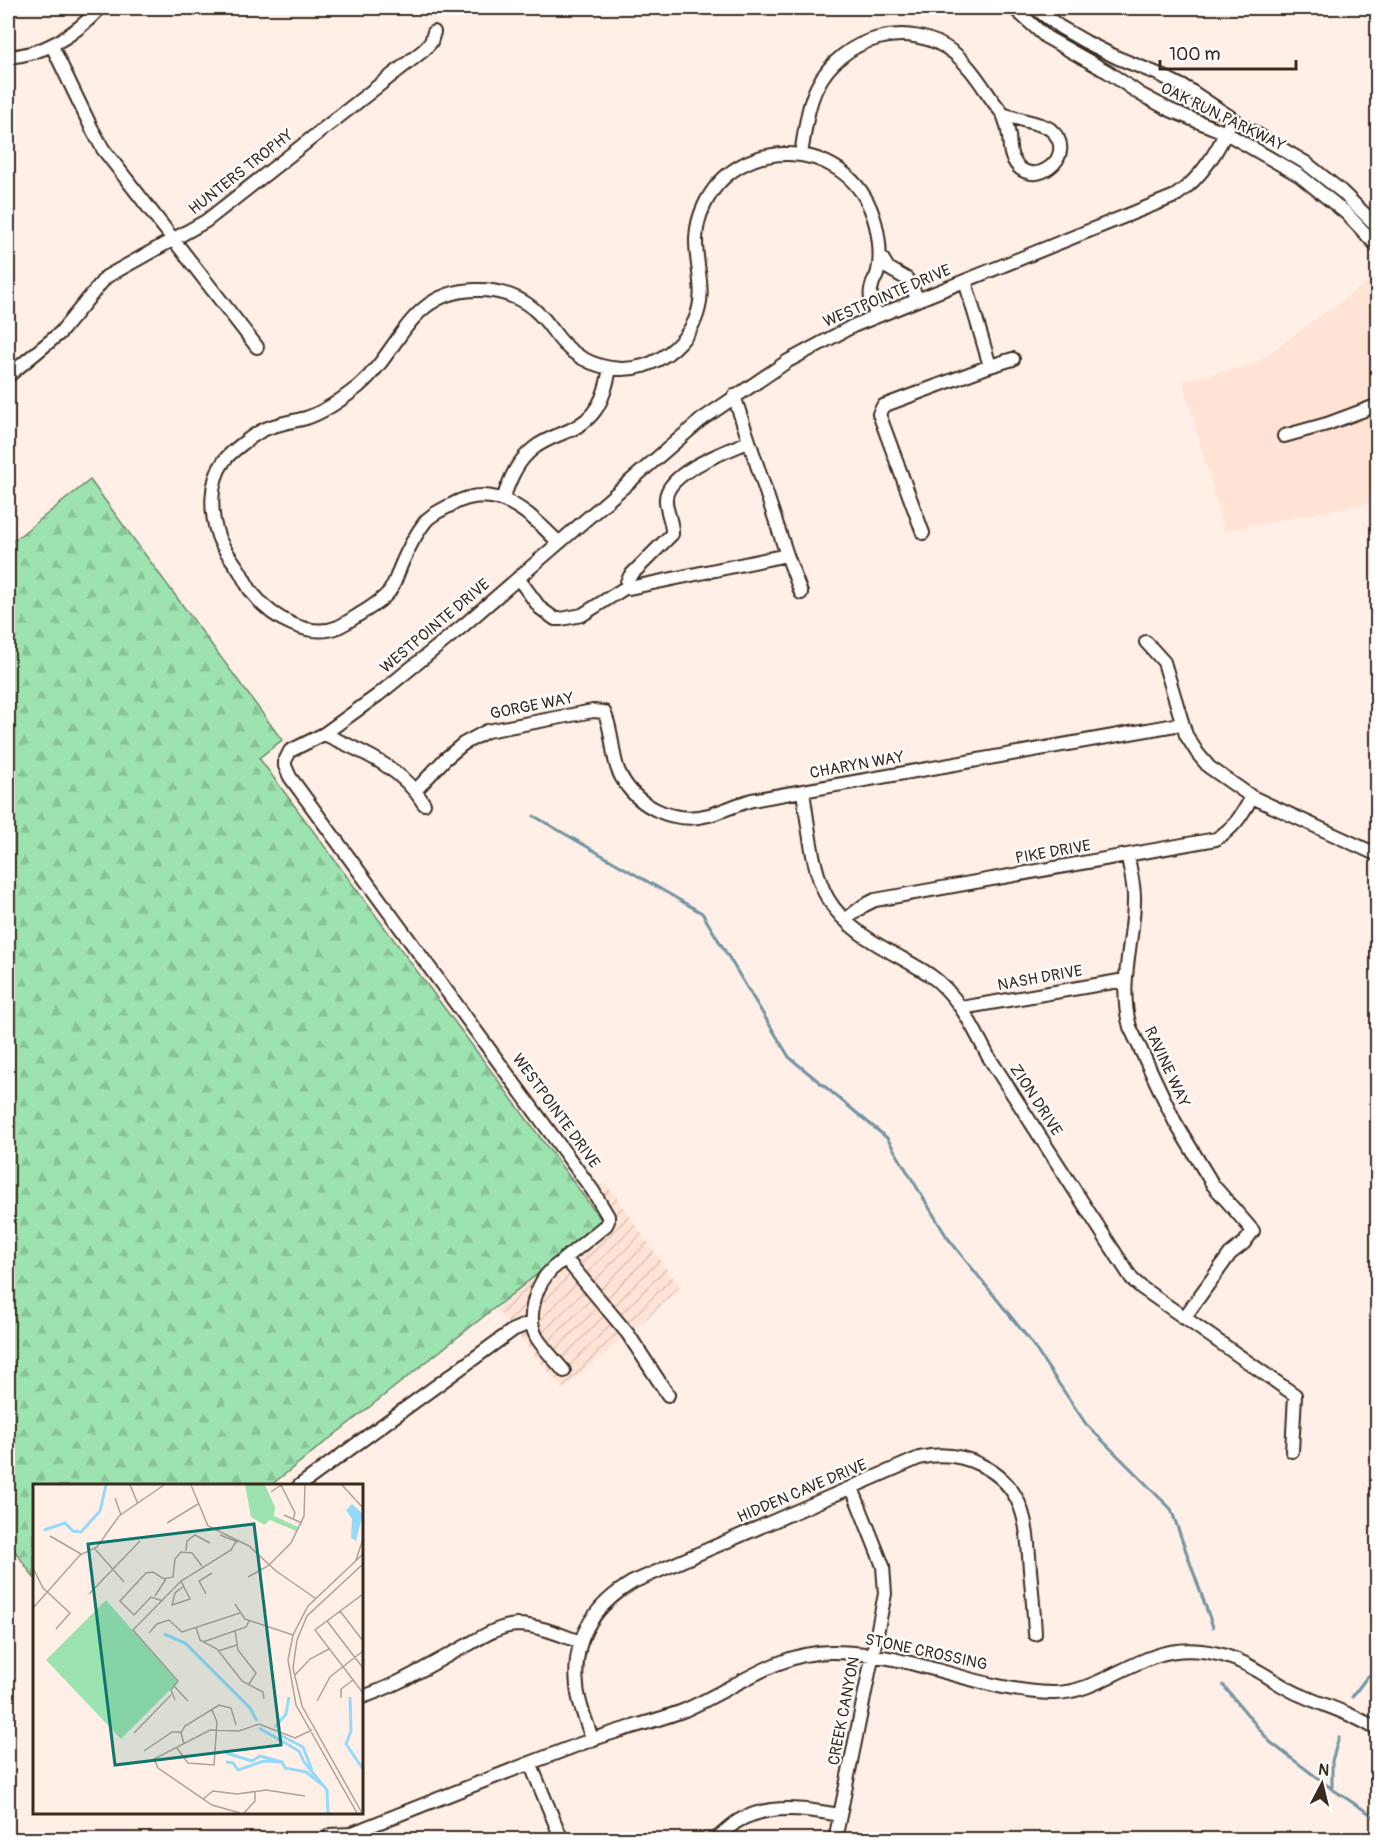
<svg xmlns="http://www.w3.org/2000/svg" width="1385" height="1847" font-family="Pangolin,sans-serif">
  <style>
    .built { fill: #ffe4d6 }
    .industrial { fill: url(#industrial-furrows) }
    .forest { fill: url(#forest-firs); stroke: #6c8667; stroke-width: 1.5 }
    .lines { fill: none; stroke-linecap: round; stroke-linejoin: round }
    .stream { stroke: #7293a1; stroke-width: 3 }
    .minor-casing { stroke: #3b2a1e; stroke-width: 16 }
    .minor { stroke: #fff; stroke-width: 12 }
    .labels { text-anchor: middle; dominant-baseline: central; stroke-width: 4.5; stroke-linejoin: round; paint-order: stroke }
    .street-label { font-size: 16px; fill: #3b2a1e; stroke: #fff }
    .inset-river { fill: none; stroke: #97d9f9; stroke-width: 3 }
    .inset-road { fill: none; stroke: #b1a097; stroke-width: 1.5 }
    .view { fill: #0f766e; fill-opacity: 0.15; stroke: #0f766e; stroke-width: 3 }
    .inset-edge { fill: none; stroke: #3b2a1e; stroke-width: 3 }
  </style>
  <defs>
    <pattern id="industrial-furrows" width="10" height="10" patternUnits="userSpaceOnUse" patternTransform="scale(1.5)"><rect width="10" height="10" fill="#ffe4d6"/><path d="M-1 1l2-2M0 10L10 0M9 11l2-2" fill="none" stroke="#dbc4b7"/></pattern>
    <pattern id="forest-firs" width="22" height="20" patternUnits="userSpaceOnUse" patternTransform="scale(1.5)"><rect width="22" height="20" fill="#9ce3b0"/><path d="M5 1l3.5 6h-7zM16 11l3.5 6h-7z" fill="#87c397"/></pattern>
  </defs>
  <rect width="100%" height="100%" fill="#ffefe7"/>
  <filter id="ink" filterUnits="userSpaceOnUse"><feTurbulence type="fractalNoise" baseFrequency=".0167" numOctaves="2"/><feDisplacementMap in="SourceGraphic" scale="12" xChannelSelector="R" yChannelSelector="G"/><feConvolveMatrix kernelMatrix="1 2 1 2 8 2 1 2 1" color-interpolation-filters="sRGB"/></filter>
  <g filter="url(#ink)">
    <!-- built -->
    <path class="built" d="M 1377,275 L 1377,502 L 1224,531 L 1183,381 L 1254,364 Z"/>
    <!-- industrial -->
    <path class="industrial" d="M 605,1182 L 681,1289 L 563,1389 L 496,1309 L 603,1223 L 585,1197 Z"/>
    <!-- forest -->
    <path class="forest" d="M 90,480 L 282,740 L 259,758 L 603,1222 L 271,1485 L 34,1486 L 34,1578 L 8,1541 L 8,545 Z"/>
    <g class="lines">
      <!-- stream -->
      <path class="stream" d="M 534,816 L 702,913 L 789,1057 L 887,1138 L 947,1237 L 1028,1338 L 1086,1424 L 1171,1509 L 1213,1627
        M 1223,1685 L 1270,1742 L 1332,1789 L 1378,1819
        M 1352,1697 L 1367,1677 L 1378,1670
        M 1332,1788 L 1332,1761 L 1339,1737"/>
      <defs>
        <path id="minor" d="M 1014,8 L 1046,37 L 1108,72 L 1140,94 L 1170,110 L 1226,133 L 1299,175 L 1346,213 L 1378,247
          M 1035,8 L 1060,27 L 1086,42 L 1118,58 L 1158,74 L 1188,89 L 1248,129 L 1306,163 L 1341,191 L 1378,227
          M 52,46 L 92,129 L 103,149 L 257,347
          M 8,57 C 45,54 75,35 100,8
          M 1003,114 C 1015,119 1045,124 1051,130 C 1081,156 1030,194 1013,159 C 1009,152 1010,144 1009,136 C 1008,129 1006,121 1003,114 Z
          M 801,154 C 805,132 807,107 817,87 C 841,37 910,18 954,53 C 975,70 986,94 1003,114
          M 880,255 L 888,268 L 907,279 L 918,299
          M 965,281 L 990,366 L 1013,359
          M 8,376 L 60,333 L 106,277 L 206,221 L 424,50 L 431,42 L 434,32
          M 734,396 L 787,555 L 629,588 L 627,582 L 630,576 L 672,534 C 673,522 665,510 666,498 C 668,472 727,451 748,442
          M 1284,436 L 1327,424 L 1378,405
          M 503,499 C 510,479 517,461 534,448 C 544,440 556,436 568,431 C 597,419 605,397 610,368
          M 923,533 L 879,414 L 883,406 L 990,366
          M 559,543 C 529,512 495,480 451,505 C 442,510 431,514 425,522 C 416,534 408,549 402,563 C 398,572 395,584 389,592 C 383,599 373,606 365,611 C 356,616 347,623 338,627 C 310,639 272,618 255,596 C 248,589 244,578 239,570 C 232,559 222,548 218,536 C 210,513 209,482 224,461 C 229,453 252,436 261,431 C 274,424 291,422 306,418 C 325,412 344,398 359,386 C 401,350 408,292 475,290 C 498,289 523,297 539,314 C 549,323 555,335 564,344 C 584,365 616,374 643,366 C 666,359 685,342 695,320 C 712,281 683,250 704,206 C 736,135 842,137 871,210 C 878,227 882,253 878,271 C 875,283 875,274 872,286 C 868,296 873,306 877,316
          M 787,555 L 801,593
          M 518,578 L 540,608 L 555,619 L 561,619 L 582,615 L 628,586
          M 1146,642 L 1164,662 L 1186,735 L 1198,754 L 1209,767 L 1252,797 L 1378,855
          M 324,734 C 361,751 402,767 424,804
          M 416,790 L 445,759 L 463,744 L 487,731 L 593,711 L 604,712 C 613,730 611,751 618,770 C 633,805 672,825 709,815 C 723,811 738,804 752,800 L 1181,724
          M 803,792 C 808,822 812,872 828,899 C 851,937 895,952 930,975 C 958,995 973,1027 988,1056 L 1132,1279 L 1142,1288 L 1295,1395 L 1292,1451
          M 1128,856 C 1130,871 1135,887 1134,902 C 1133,944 1118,985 1130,1027 L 1175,1122 L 1213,1185 L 1253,1231 L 1244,1243 L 1230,1254 L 1184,1318
          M 845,920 L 863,906 L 875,900 L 1216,839 C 1235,827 1241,816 1252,797
          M 961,1008 L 1125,980
          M 565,1258 L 628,1334 L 668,1395
          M 564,1371 C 555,1360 544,1349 537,1338 C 525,1317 536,1284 552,1269 L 606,1225 L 608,1221 L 608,1216 L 593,1191 L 290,777 L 285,766 L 285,761 L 290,751 L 324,734 L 378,695 L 464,625 L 701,420 L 788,361 L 853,326 L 1175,196 C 1203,177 1219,149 1232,119
          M 299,1486 L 513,1330 L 532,1322
          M 362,1697 C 397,1686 429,1665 462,1648 C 479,1639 497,1626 517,1625 C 538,1625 561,1635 580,1642
          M 592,1739 C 587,1722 578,1704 577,1686 C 572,1639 594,1605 633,1582 L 919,1458 C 940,1453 961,1455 981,1465 C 1026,1487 1027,1526 1030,1570 C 1032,1591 1034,1613 1035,1634
          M 530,1763 L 562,1840
          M 716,1839 C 723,1834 730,1826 738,1821 C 770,1803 806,1809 840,1815
          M 331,1840 L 330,1835 L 350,1834 C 430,1802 510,1770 591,1740 C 621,1729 654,1722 685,1710 C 732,1690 778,1652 831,1652 C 907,1651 977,1691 1052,1693 C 1089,1694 1121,1667 1155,1656 C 1191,1644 1228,1652 1260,1672 C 1274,1680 1287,1690 1303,1696 C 1328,1707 1354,1714 1378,1730
          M 835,1840 L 885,1594 L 883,1566 L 852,1488"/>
      </defs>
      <!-- minor casing -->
      <use href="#minor" class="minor-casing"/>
      <!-- minor -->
      <use href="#minor" class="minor"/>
    </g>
  </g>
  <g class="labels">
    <!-- street labels -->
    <g class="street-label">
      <text transform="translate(1223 117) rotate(26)">OAK RUN PARKWAY</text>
      <text transform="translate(241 172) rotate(-38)">HUNTERS TROPHY</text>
      <text transform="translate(887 296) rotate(-23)">WESTPOINTE DRIVE</text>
      <text transform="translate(435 626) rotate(-40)">WESTPOINTE DRIVE</text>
      <text transform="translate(532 706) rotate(-11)">GORGE WAY</text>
      <text transform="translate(857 765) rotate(-10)">CHARYN WAY</text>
      <text transform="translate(1053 852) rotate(-10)">PIKE DRIVE</text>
      <text transform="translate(1040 978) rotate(-10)">NASH DRIVE</text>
      <text transform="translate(1167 1067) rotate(65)">RAVINE WAY</text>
      <text transform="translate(1036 1100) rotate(57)">ZION DRIVE</text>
      <text transform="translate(556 1111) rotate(54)">WESTPOINTE DRIVE</text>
      <text transform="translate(802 1491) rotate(-23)">HIDDEN CAVE DRIVE</text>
      <text transform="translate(926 1652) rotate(12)">STONE CROSSING</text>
      <text transform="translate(844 1711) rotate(-79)">CREEK CANYON</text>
    </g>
  </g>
  <!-- overview -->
  <g transform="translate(33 1484)">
    <rect width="330" height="330" fill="#ffefe7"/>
    <path d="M 73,116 L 145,198 L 88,255 L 13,176 Z" fill="#9ce3b0"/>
    <path d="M 212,1 L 232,1 L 242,23 L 241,32 L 265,43 L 263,47 L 237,36 L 231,41 L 218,33 Z" fill="#9ce3b0"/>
    <path d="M 319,20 L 330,30 L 323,57 L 318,54 L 319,35 L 313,26 Z" fill="#97d9f9"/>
    <path class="inset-river" d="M 11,46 L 32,39 L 40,47 L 48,48 L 67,27 L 73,1M 131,150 L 152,159 L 217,224 L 224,237M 317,213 L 318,247 L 313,260 L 330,285M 242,243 L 253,230 L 256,213M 226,244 L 266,267 L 271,278 L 294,306 L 295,329M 247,251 L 270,263 L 279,286M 193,269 L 219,277 L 227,272 L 249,278M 193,278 L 200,279 L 205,286 L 231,277 L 249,278 L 252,284 L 273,288 L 292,303"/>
    <path class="inset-road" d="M 97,1 L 105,20M 158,1 L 175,42 L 216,62 L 243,87 L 282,114M 309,1 L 330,24M 238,8 L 248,1 L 262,29 L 260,35M 82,14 L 88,31M 251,31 L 269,39M 134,39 L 165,20M 187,51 L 205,58M 17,52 L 48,70M 62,65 L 91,98M 153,67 L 154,57 L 162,51 L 177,59M 323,76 L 330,55M 0,84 L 10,104 L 37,129 L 23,145M 215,93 L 235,82 L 258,59 L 271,32 L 272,1M 148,97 L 157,115 L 139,121 L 142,109 L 151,102M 56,110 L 107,57M 173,110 L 166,97 L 179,89M 330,110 L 282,146 L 330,209M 122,112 L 133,95M 130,117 L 118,113 L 101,131 L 87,117 L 113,89 L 120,88 L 131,95 L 140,93 L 142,75 L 148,68 L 159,69 L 169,82M 202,120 L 212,135 L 260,151M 0,124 L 47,71 L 64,63 L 86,32 L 131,1M 307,127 L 330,157M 294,137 L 330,184M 163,143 L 167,156 L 184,165 L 209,197 L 230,208 L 231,215M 202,146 L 205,166 L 223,189 L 216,200M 116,149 L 124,140 L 136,136 L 149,148 L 207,129M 170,158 L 213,143 L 216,137M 185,167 L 204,161M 261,192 L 277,175 L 296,165M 141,202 L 155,217M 308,214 L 308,205 L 320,196M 142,216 L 138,206 L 145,197 L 100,146 L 148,97 L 198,66 L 204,56M 284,217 L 297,193 L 330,167M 101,249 L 138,211M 151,260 L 148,249 L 152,242 L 186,221 L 198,224 L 203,241M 144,264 L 155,279 L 181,281 L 184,238 L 179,226M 111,267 L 139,248 L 148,248M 170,315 L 180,307 L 204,310 L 233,306 L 272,312M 207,329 L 179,321 L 125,284 L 121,275 L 177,246 L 206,247 L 226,240 L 262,254 L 279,246M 211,329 L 222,317 L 222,308M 324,329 L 263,221 L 255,176 L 260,151 L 275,122 L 330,70M 329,329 L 269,222 L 260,184 L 264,156 L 274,132 L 330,80"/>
    <path class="view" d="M 221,40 L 248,261 L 82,281 L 55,60 Z"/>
    <rect width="330" height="330" class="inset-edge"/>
  </g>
  <!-- margin -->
  <rect width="1385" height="1847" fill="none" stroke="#fff" stroke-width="30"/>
  <rect x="15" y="15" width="1355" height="1817" fill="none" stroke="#3b2a1e" stroke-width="2" filter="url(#ink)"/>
  <!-- north arrow -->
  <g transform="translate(1322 1784) rotate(7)" stroke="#ffffff" stroke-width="4.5" paint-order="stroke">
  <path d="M0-4.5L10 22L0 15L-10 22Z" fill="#3b2a1e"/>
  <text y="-9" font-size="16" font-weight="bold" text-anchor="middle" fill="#3b2a1e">N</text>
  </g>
  <!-- scale -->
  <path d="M1160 60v9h136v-9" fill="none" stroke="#3b2a1e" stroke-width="3"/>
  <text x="1169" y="60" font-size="18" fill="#3b2a1e" stroke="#ffffff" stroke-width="4.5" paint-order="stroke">100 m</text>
</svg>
